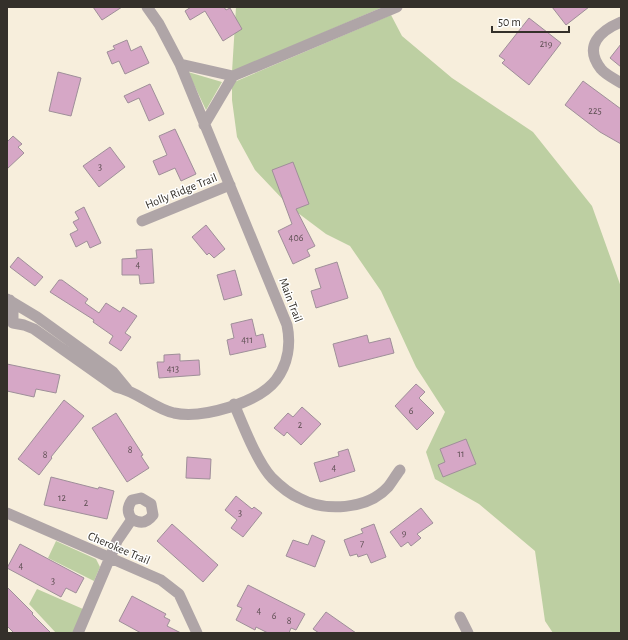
<svg xmlns="http://www.w3.org/2000/svg" width="628" height="640" font-family="'Alegreya Sans',sans-serif">
  <style>
    .green { fill: #bdcfa2 }
    .building { fill: #d6a7c6; stroke: #9f8f99 }
    .lines { fill: none; stroke-linecap: round; stroke-linejoin: round }
    .street { stroke: #afa5a7; stroke-width: 11 }
    .labels { text-anchor: middle; dominant-baseline: central; stroke-width: 3; stroke-linejoin: round; paint-order: stroke }
    .number-label { font-size: 10px; fill: #5c4e51 }
    .street-label { font-size: 12px; fill: #34302a; stroke: #fff }
  </style>
  <rect width="100%" height="100%" fill="#f7eedc"/>
  <!-- green -->
  <path class="green" d="M 236,7 L 383,7 L 232,72 Z
    M 391,15 L 402,36 L 452,78 L 533,132 L 592,206 L 621,287 L 621,633 L 553,633 L 545,621 L 535,551 L 479,504 L 435,479 L 426,452 L 445,412 L 416,367 L 381,291 L 350,246 L 326,234 L 290,207 L 255,170 L 237,137 L 232,100 L 232,83 Z
    M 188,72 L 222,82 L 206,110 Z
    M 56,541 L 96,559 L 100,567 L 94,581 L 48,558 Z
    M 37,589 L 83,609 L 73,633 L 56,633 L 29,604 Z"/>
  <!-- building -->
  <path class="building" d="M 93,7 L 122,7 L 102,20 Z
    M 191,7 L 224,7 L 226,10 L 230,8 L 242,29 L 223,41 L 205,11 L 190,20 L 185,11 Z
    M 552,7 L 589,7 L 566,25 Z
    M 529,18 L 561,43 L 529,85 L 502,63 L 505,60 L 499,56 Z
    M 127,40 L 131,51 L 141,46 L 149,63 L 125,74 L 119,61 L 112,64 L 107,52 L 115,49 L 113,46 Z
    M 621,44 L 621,67 L 610,58 Z
    M 58,72 L 81,78 L 71,116 L 49,111 Z
    M 583,81 L 621,109 L 621,144 L 600,132 L 565,105 Z
    M 150,84 L 164,114 L 149,121 L 139,98 L 128,103 L 124,96 Z
    M 175,129 L 196,174 L 181,181 L 175,168 L 159,175 L 153,161 L 167,155 L 159,136 Z
    M 13,136 L 22,144 L 18,147 L 24,153 L 7,169 L 7,142 Z
    M 110,147 L 125,167 L 99,187 L 83,166 Z
    M 293,162 L 309,204 L 296,209 L 315,246 L 307,250 L 310,256 L 293,264 L 278,231 L 292,224 L 272,170 Z
    M 84,207 L 101,243 L 90,248 L 87,241 L 76,247 L 70,234 L 78,230 L 73,222 L 79,219 L 75,212 Z
    M 206,225 L 225,249 L 214,258 L 209,253 L 207,255 L 192,237 Z
    M 152,249 L 154,283 L 140,284 L 139,275 L 122,275 L 122,259 L 137,258 L 136,250 Z
    M 18,257 L 43,277 L 35,286 L 10,267 Z
    M 337,262 L 348,298 L 316,308 L 311,291 L 321,288 L 315,269 Z
    M 235,270 L 242,295 L 224,300 L 217,275 Z
    M 59,280 L 62,280 L 88,299 L 85,303 L 99,313 L 106,303 L 120,312 L 123,307 L 137,316 L 125,333 L 131,337 L 121,351 L 109,343 L 113,336 L 93,322 L 94,320 L 50,292 Z
    M 252,319 L 256,336 L 263,334 L 266,347 L 230,355 L 227,340 L 234,338 L 231,324 Z
    M 367,335 L 369,343 L 390,338 L 394,353 L 339,367 L 333,344 Z
    M 180,354 L 180,361 L 199,360 L 200,375 L 159,378 L 157,362 L 164,362 L 164,355 Z
    M 7,364 L 60,375 L 56,393 L 36,389 L 34,397 L 7,391 Z
    M 416,384 L 425,392 L 419,398 L 434,413 L 417,430 L 395,406 Z
    M 64,400 L 84,416 L 51,457 L 52,458 L 39,475 L 18,459 Z
    M 302,407 L 321,424 L 301,445 L 287,432 L 284,436 L 274,428 L 288,413 L 293,417 Z
    M 116,413 L 143,455 L 141,456 L 149,468 L 127,482 L 92,428 Z
    M 466,439 L 476,464 L 443,477 L 438,465 L 445,462 L 440,449 Z
    M 348,449 L 355,471 L 320,482 L 314,463 L 339,456 L 338,452 Z
    M 187,457 L 211,459 L 210,479 L 186,478 Z
    M 51,477 L 98,489 L 99,487 L 114,491 L 107,519 L 44,505 Z
    M 236,496 L 252,509 L 254,507 L 262,513 L 243,537 L 231,528 L 237,520 L 225,510 Z
    M 421,508 L 433,523 L 417,534 L 421,538 L 411,546 L 408,542 L 401,547 L 390,532 Z
    M 172,524 L 218,565 L 203,582 L 157,541 Z
    M 374,524 L 386,557 L 371,563 L 367,554 L 358,557 L 357,554 L 350,556 L 344,540 L 363,533 L 361,529 Z
    M 312,535 L 325,541 L 315,567 L 286,556 L 293,540 L 308,545 Z
    M 20,544 L 84,578 L 76,593 L 66,588 L 61,597 L 7,568 Z
    M 248,585 L 305,614 L 296,630 L 291,628 L 289,633 L 268,633 L 256,627 L 255,630 L 236,620 L 242,608 L 237,606 Z
    M 7,587 L 33,613 L 32,614 L 51,633 L 14,633 L 7,626 Z
    M 132,596 L 166,614 L 164,617 L 170,620 L 167,626 L 181,633 L 141,633 L 119,621 Z
    M 326,612 L 356,633 L 319,633 L 313,629 Z"/>
  <g class="lines">
    <!-- street -->
    <path class="street" d="M 621,22 C 600,31 583,46 601,69 C 606,75 615,79 621,83
      M 180,64 L 233,76 L 204,125
      M 233,76 L 397,7
      M 142,221 L 230,185
      M 7,299 L 37,317 L 113,372 L 127,389
      M 10,300 L 13,311 L 13,323 L 24,325 L 34,329 L 116,387 C 137,391 153,408 174,413 C 202,419 258,403 276,380 C 288,364 291,344 287,325 L 180,64 L 159,24 L 147,7
      M 234,404 C 243,425 257,462 272,478 C 279,485 290,494 299,498 C 325,512 367,510 388,487 C 392,482 396,475 400,470
      M 7,513 L 161,580 L 179,594 L 197,633
      M 460,617 L 468,633
      M 78,633 L 117,541 L 132,519 C 127,513 127,507 132,500 L 141,498 L 151,504 L 153,515 C 147,523 140,524 132,519"/>
  </g>
  <g class="labels">
    <!-- number labels -->
    <g class="number-label">
      <text x="546" y="44">219</text>
      <text x="595" y="111">225</text>
      <text x="100" y="167">3</text>
      <text x="296" y="238">406</text>
      <text x="138" y="265">4</text>
      <text x="247" y="340">411</text>
      <text x="173" y="369">413</text>
      <text x="411" y="411">6</text>
      <text x="300" y="425">2</text>
      <text x="130" y="450">8</text>
      <text x="461" y="454">11</text>
      <text x="45" y="455">8</text>
      <text x="334" y="468">4</text>
      <text x="62" y="498">12</text>
      <text x="86" y="503">2</text>
      <text x="240" y="513">3</text>
      <text x="404" y="533">9</text>
      <text x="362" y="544">7</text>
      <text x="21" y="566">4</text>
      <text x="53" y="581">3</text>
      <text x="259" y="611">4</text>
      <text x="274" y="616">6</text>
      <text x="289" y="621">8</text>
    </g>
    <!-- street labels -->
    <g class="street-label">
      <text transform="translate(181 191) rotate(-22)">Holly Ridge Trail</text>
      <text transform="translate(291 300) rotate(69)">Main Trail</text>
      <text transform="translate(119 548) rotate(23)">Cherokee Trail</text>
    </g>
  </g>
  <!-- border -->
  <rect width="628" height="640" fill="none" stroke="#34302a" stroke-width="16"/>
  <!-- scale -->
  <path d="M492 26v6h77v-6" fill="none" stroke="#34302a" stroke-width="2"/>
  <text x="498" y="26" font-size="12" fill="#34302a" stroke="#ffffff" stroke-width="3" paint-order="stroke">50 m</text>
</svg>
